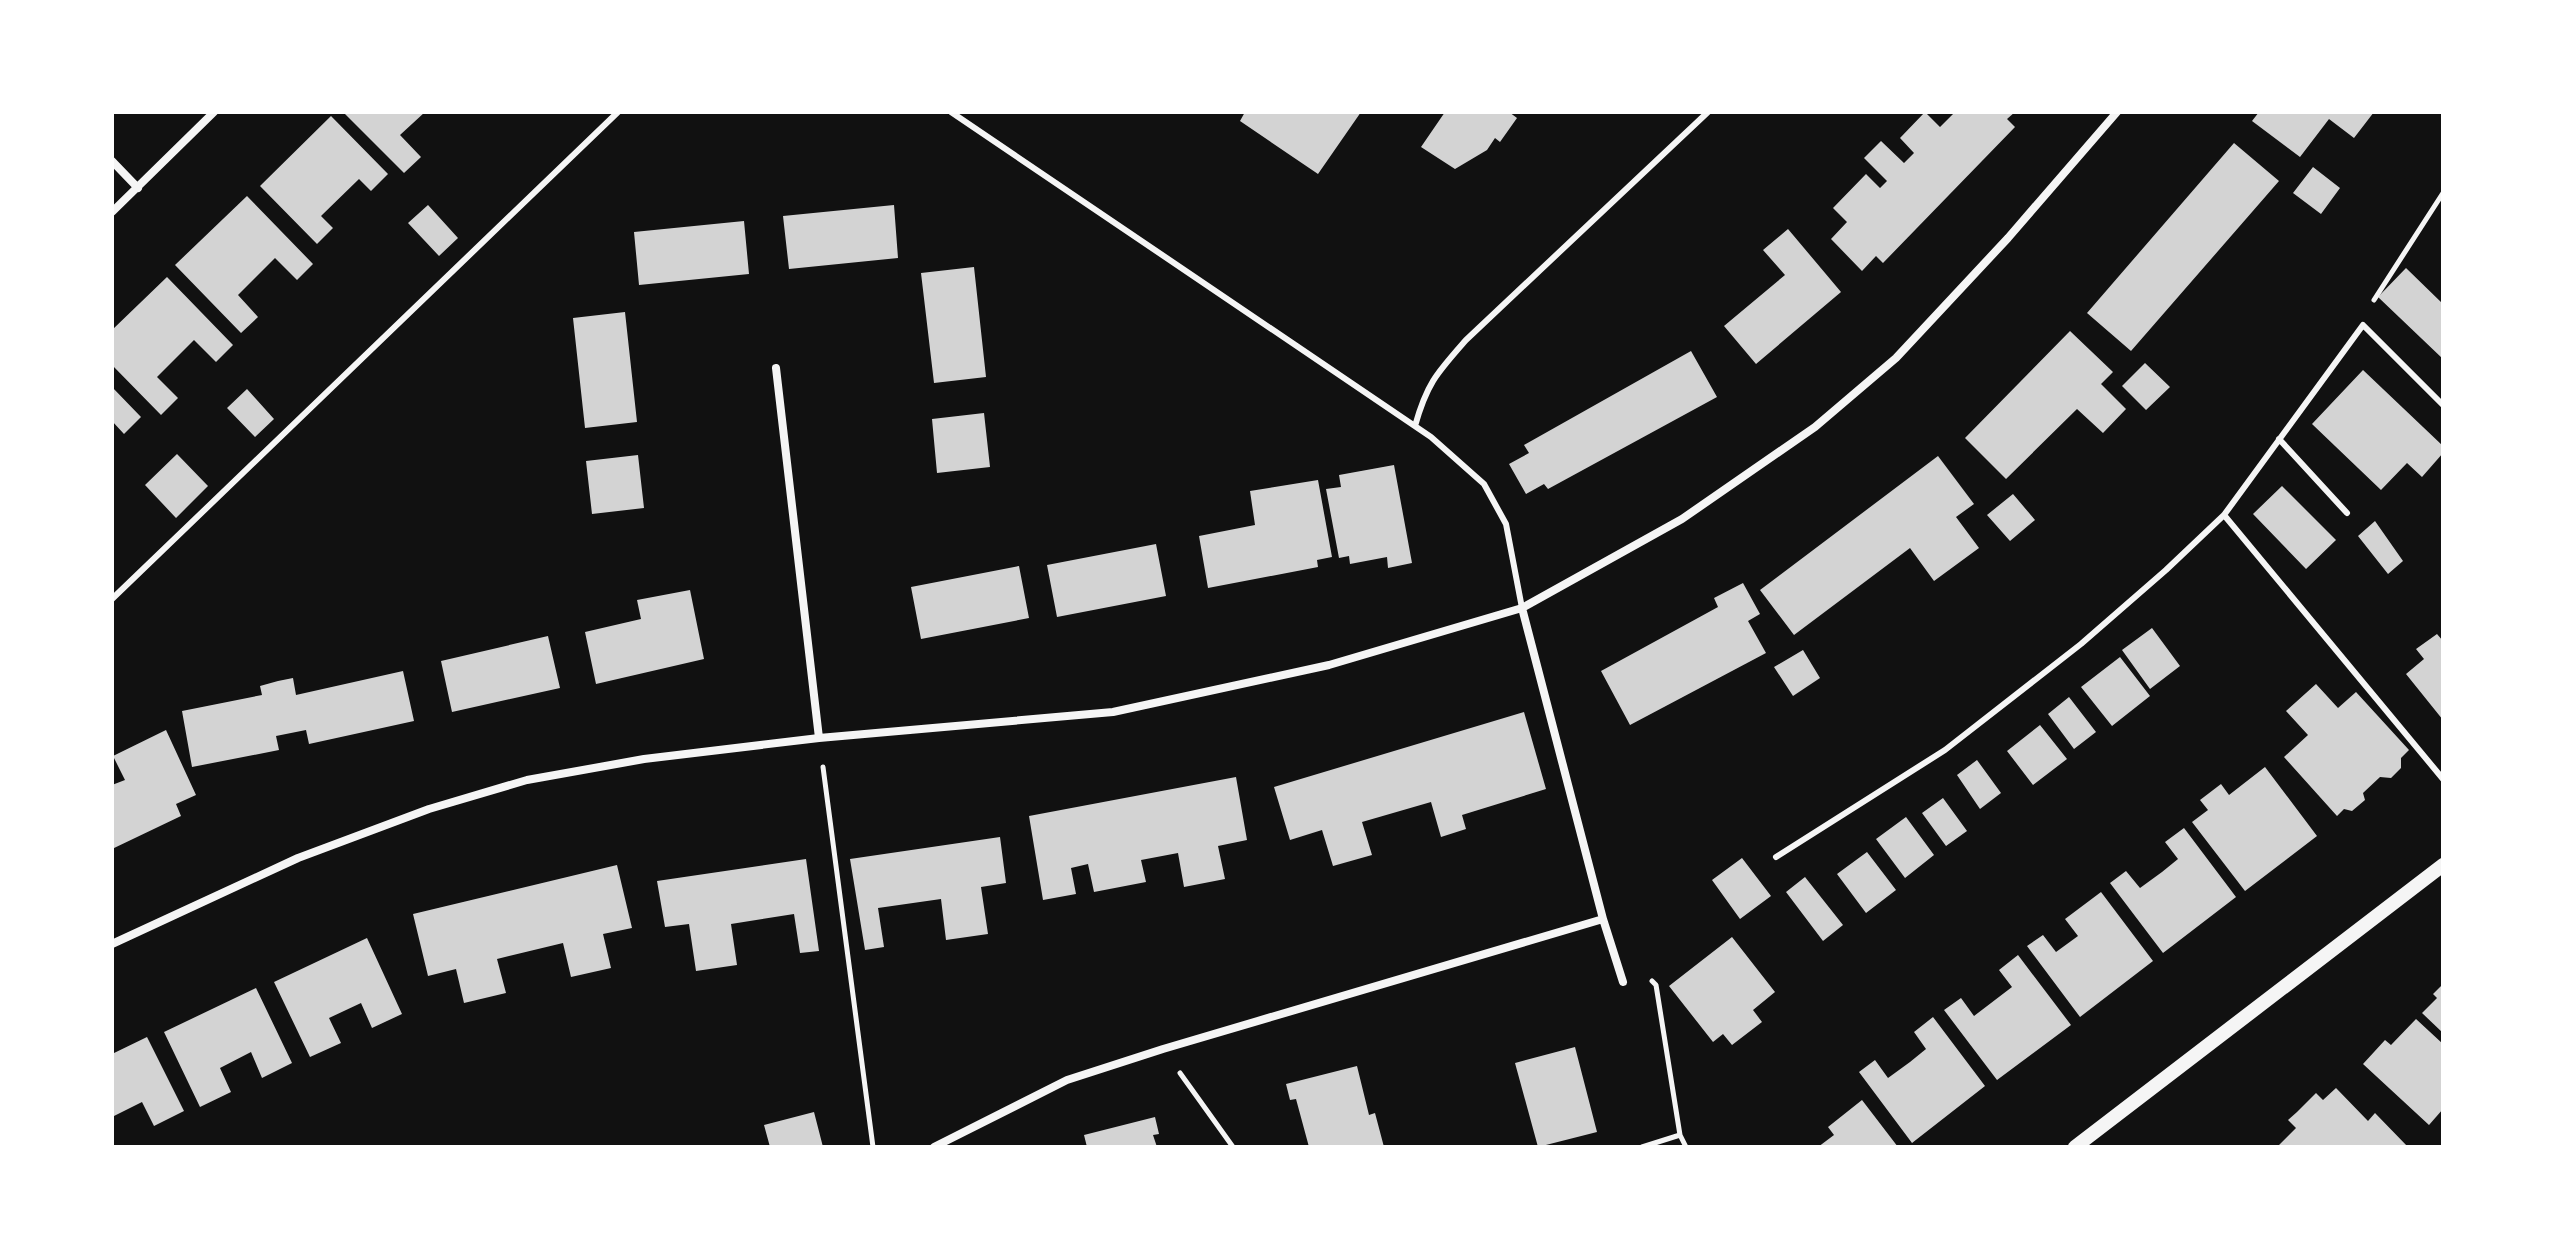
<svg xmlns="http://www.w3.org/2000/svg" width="2555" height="1259" font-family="'Alegreya Sans',sans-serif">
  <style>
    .building { fill: #d3d3d3 }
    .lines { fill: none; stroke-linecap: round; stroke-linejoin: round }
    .path { stroke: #f5f5f5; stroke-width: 5 }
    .service { stroke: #f5f5f5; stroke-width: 6 }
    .minor { stroke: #f5f5f5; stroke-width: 8 }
    .tertiary { stroke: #f5f5f5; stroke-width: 14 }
  </style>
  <rect width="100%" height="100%" fill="#111"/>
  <!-- building -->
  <path class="building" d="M 343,112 L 425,112 L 400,135 L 421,157 L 404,173 Z
    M 1245,112 L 1361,112 L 1318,174 L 1240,121 Z
    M 1445,112 L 1509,112 L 1517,118 L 1500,142 L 1495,138 L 1487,150 L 1455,169 L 1421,147 Z
    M 1925,112 L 1940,127 L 1955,112 L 2015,112 L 2007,119 L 2015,127 L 1883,263 L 1876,256 L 1862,271 L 1831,239 L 1847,222 L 1833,208 L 1866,174 L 1880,188 L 1887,181 L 1864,158 L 1881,141 L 1904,163 L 1914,153 L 1900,138 Z
    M 2259,112 L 2374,112 L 2354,138 L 2329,119 L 2300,157 L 2252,121 Z
    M 331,116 L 388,174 L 371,191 L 359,179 L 321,216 L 333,228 L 317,244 L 260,186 Z
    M 2234,143 L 2279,181 L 2131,351 L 2087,313 Z
    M 2313,167 L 2340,188 L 2321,214 L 2293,193 Z
    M 247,196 L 313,264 L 297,280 L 275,258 L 238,295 L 258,317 L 241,333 L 175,265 Z
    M 428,205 L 458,238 L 439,256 L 408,223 Z
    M 894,205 L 898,258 L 789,269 L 783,216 Z
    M 744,221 L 749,274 L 639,285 L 634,232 Z
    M 1788,229 L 1841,292 L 1756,364 L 1724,326 L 1785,275 L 1763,250 Z
    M 974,267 L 986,377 L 934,383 L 921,273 Z
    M 2406,268 L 2443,304 L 2443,359 L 2378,297 Z
    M 167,277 L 233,345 L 216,362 L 194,340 L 157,377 L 178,398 L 161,415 L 112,365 L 112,330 Z
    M 625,312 L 637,422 L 585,428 L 573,318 Z
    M 2070,331 L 2113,372 L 2101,384 L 2126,409 L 2103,433 L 2077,409 L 2006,479 L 1965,438 Z
    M 1691,351 L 1717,397 L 1548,489 L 1544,484 L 1526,494 L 1509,464 L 1529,453 L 1524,445 Z
    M 2145,363 L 2170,387 L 2146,410 L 2122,386 Z
    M 2363,370 L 2443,446 L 2443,453 L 2422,477 L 2407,463 L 2381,490 L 2312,424 Z
    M 112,387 L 141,417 L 124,434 L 112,421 Z
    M 247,389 L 274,419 L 255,437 L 227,408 Z
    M 984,413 L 990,467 L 937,473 L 932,419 Z
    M 177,454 L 208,486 L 176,518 L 145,485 Z
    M 638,455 L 644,508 L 592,514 L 586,461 Z
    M 1938,456 L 1974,504 L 1956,517 L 1979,548 L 1934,581 L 1910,548 L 1794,635 L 1760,590 Z
    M 1394,465 L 1412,563 L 1388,568 L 1387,557 L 1350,564 L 1349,556 L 1339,558 L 1326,489 L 1341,487 L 1339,475 Z
    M 1318,480 L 1332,557 L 1317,560 L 1318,567 L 1208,588 L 1199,536 L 1255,525 L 1250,491 Z
    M 2282,486 L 2336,540 L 2306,569 L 2253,514 Z
    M 2013,494 L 2035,520 L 2010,541 L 1987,515 Z
    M 2375,521 L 2403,561 L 2388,574 L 2358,536 Z
    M 1156,544 L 1166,596 L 1057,617 L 1047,565 Z
    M 1019,566 L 1029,618 L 921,639 L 911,587 Z
    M 1743,583 L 1760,614 L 1748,621 L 1766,653 L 1630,725 L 1601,671 L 1718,607 L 1714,598 Z
    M 690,590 L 704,659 L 596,684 L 585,632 L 641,619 L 637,600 Z
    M 2152,628 L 2180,666 L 2150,689 L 2122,650 Z
    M 2437,634 L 2443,641 L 2443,720 L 2406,674 L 2424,659 L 2416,649 Z
    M 548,636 L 560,688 L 452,712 L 441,661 Z
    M 1803,650 L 1820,678 L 1793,696 L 1774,667 Z
    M 2120,657 L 2150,696 L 2112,726 L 2081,687 Z
    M 403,671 L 414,721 L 309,744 L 306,730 L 276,736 L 279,750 L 192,767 L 182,711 L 262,695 L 260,686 L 278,681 L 293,678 L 296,695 Z
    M 2316,684 L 2338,708 L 2356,692 L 2409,750 L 2401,758 L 2401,768 L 2391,778 L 2380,777 L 2363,793 L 2365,800 L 2352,811 L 2344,809 L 2337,816 L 2284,757 L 2308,735 L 2286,711 Z
    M 2069,697 L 2096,732 L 2074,749 L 2048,714 Z
    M 1524,712 L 1546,789 L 1462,815 L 1466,829 L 1441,837 L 1431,802 L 1362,822 L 1372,855 L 1333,866 L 1322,830 L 1290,840 L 1274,787 Z
    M 2040,725 L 2067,759 L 2033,785 L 2007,751 Z
    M 166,730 L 196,795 L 176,804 L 181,816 L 112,849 L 112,785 L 125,780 L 113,756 Z
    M 1977,760 L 2001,793 L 1980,809 L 1957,775 Z
    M 2265,767 L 2317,836 L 2245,891 L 2192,822 L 2208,810 L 2200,800 L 2221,784 L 2229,795 Z
    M 1236,777 L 1247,840 L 1218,846 L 1225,879 L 1184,887 L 1178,853 L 1141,860 L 1146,882 L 1094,892 L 1088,864 L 1071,868 L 1076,894 L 1043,900 L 1029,816 Z
    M 1943,798 L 1967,831 L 1946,846 L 1922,813 Z
    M 1906,817 L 1934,855 L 1905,878 L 1876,839 Z
    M 2184,828 L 2236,897 L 2163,953 L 2110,883 L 2126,871 L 2140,888 L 2162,872 L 2178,859 L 2165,842 Z
    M 1000,837 L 1006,883 L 981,887 L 988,934 L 946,940 L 941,899 L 878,908 L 884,947 L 865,950 L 850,859 Z
    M 1867,852 L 1896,890 L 1866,913 L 1837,874 Z
    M 1742,858 L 1771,896 L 1740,919 L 1712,880 Z
    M 806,859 L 819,951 L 800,953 L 794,914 L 731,924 L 737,965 L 696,971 L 689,924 L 665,927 L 657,881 Z
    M 617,865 L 632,928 L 603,934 L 611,968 L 571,977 L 563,943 L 497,959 L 506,993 L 464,1003 L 456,969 L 428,976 L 413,914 Z
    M 1805,877 L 1843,925 L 1823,941 L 1786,892 Z
    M 2101,892 L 2153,961 L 2080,1017 L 2027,946 L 2043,935 L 2056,952 L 2078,936 L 2065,919 Z
    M 1732,937 L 1775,992 L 1753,1010 L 1762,1022 L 1732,1045 L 1723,1034 L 1713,1042 L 1669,986 Z
    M 367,938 L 402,1014 L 372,1028 L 361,1003 L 329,1018 L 341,1043 L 310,1057 L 274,982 Z
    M 2018,955 L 2071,1025 L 1997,1080 L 1944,1010 L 1961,998 L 1974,1016 L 2012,987 L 1999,970 Z
    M 2443,984 L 2443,1033 L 2422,1013 L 2437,998 L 2433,994 Z
    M 256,988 L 292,1063 L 262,1078 L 251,1052 L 220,1068 L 231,1092 L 200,1107 L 164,1032 Z
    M 1933,1017 L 1985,1086 L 1912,1143 L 1859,1072 L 1875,1060 L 1888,1078 L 1910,1062 L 1926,1049 L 1914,1032 Z
    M 2416,1019 L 2443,1044 L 2443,1109 L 2429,1125 L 2363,1064 L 2385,1040 L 2391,1045 Z
    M 147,1037 L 184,1111 L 154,1126 L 142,1102 L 112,1117 L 112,1054 Z
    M 1575,1047 L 1597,1132 L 1538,1147 L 1515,1063 Z
    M 1357,1066 L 1369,1115 L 1375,1113 L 1384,1147 L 1309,1147 L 1296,1099 L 1290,1100 L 1286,1084 Z
    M 2336,1088 L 2368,1121 L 2375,1113 L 2408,1147 L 2277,1147 L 2296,1128 L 2288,1120 L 2297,1112 L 2316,1093 L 2323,1100 Z
    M 1862,1100 L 1898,1147 L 1818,1147 L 1834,1135 L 1828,1127 Z
    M 814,1112 L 823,1147 L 770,1147 L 764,1125 Z
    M 1155,1117 L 1159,1134 L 1153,1135 L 1157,1147 L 1087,1147 L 1084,1135 Z"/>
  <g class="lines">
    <!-- path -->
    <path class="path" d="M 2374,300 L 2443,193
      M 823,767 L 873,1147
      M 1652,981 L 1656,985 L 1680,1135 L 1686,1147
      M 1180,1073 L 1233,1147
      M 1642,1147 L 1680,1135"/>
    <!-- service -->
    <path class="service" d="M 951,112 L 1431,437 L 1484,484 L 1506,524 L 1522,608
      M 1415,426 C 1427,383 1437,373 1466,340 L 1708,112
      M 2279,439 L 2347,513
      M 2224,515 L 2443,779
      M 112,599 L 618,112
      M 1776,857 L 1945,750 L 2081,644 L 2166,570 L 2224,515 L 2363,325 L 2443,405"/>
    <!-- minor -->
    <path class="minor" d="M 112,161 L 138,188
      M 112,212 L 214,112
      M 776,368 L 819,738
      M 1522,608 L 1603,919 L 1623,982
      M 112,944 L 298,858 L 429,809 L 527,780 L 644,759 L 819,738 L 1113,712 L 1329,665 L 1522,608 L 1682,519 L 1815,427 L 1896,358 L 2008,238 L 2117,112
      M 934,1147 L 1067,1080 L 1163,1049 L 1603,919"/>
    <!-- tertiary -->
    <path class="tertiary" d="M 2075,1147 L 2443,865"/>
  </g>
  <!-- border -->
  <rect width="2555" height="1259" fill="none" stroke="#ffffff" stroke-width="228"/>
</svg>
